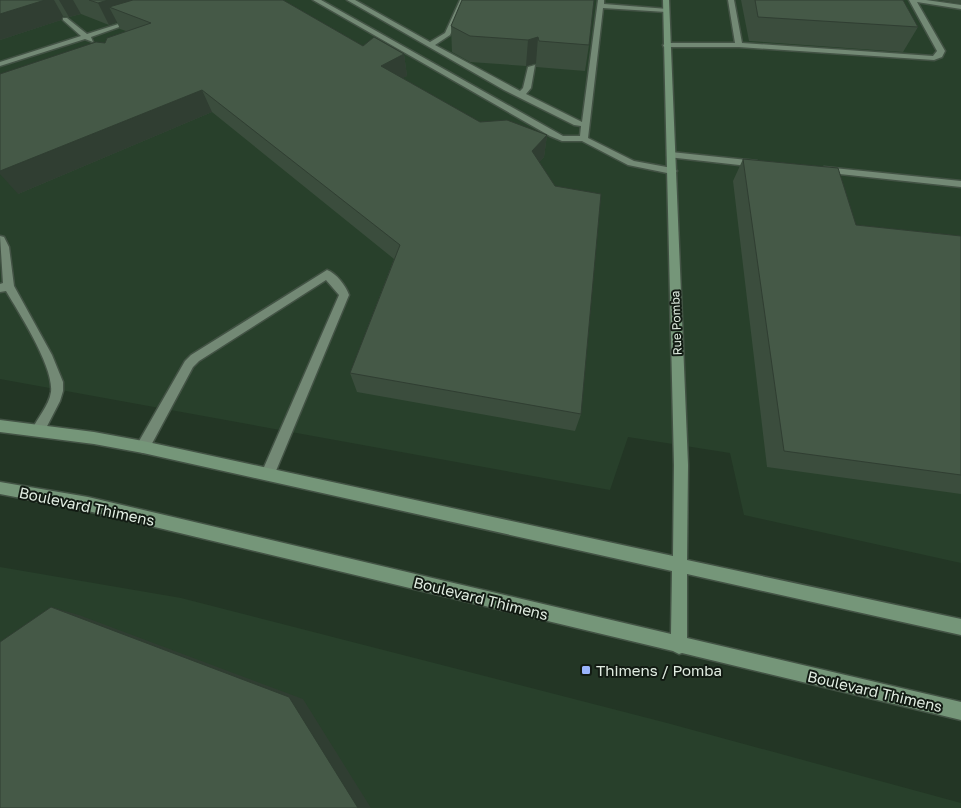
<svg xmlns="http://www.w3.org/2000/svg" width="961" height="808" font-family="'Golos Text',sans-serif">
  <style>
    .built { fill: #28402b }
    .lines { fill: none; stroke-linecap: round; stroke-linejoin: round }
    .lane-casing { stroke: #435345; stroke-width: 3 }
    .secondary-casing { stroke: #435345; stroke-width: 3 }
    .lane { fill: #738975; fill-rule: evenodd }
    .secondary { fill: #759679; fill-rule: evenodd }
    .wall { fill: #3b4d3d }
    .shaded-wall { fill: #303e32 }
    .building { fill: #455947; stroke: #303e32 }
    .poi-dot { fill: #9ab5fd; stroke: #121b13; stroke-width: 2 }
    .labels { text-anchor: middle; dominant-baseline: central; stroke-width: 4; stroke-linejoin: round; paint-order: stroke }
    .street-label { font-size: 12px; fill: #e1ede2; stroke: #121b13 }
    .near-street-label { font-size: 15px; fill: #e1ede2; stroke: #121b13 }
    .near-poi-label { font-size: 15px; fill: #e1ede2; stroke: #121b13; text-anchor: start }
  </style>
  <rect width="100%" height="100%" fill="#233625"/>
  <!-- built -->
  <path class="built" d="M 0,0 L 961,0 L 961,563 L 744,515 L 730,453 L 628,437 L 610,490 L 0,379 Z
    M 0,567 L 181,598 L 667,723 L 961,803 L 961,808 L 0,808 Z"/>
  <g class="lines">
    <defs>
      <path id="lane" d="M 313,0 L 321,0 L 556,132 L 563,136 L 580,136 L 581,126 L 574,125 L 504,90 L 347,0 L 355,0 L 430,42 L 445,33 L 460,0 L 466,0 L 450,35 L 435,45 L 520,91 L 523,88 L 528,67 L 535,65 L 531,88 L 526,94 L 582,122 L 598,0 L 604,0 L 604,4 L 668,9 L 668,11 L 666,12 L 603,8 L 588,138 L 634,161 L 672,168 L 677,171 L 672,174 L 628,165 L 582,141 L 562,141 L 550,136 Z
        M 728,0 L 734,0 L 742,43 L 933,56 L 937,51 L 909,0 L 926,0 L 961,5 L 961,9 L 917,2 L 945,51 L 942,57 L 934,60 L 739,47 L 664,47 L 663,45 L 667,43 L 735,43 Z
        M 63,18 L 67,18 L 87,34 L 131,20 L 136,21 L 91,37 L 93,42 L 85,39 L 0,66 L 0,62 L 81,36 L 63,20 Z
        M 671,152 L 757,161 L 761,164 L 757,167 L 668,157 L 667,155 Z
        M 824,167 L 961,181 L 961,187 L 821,172 L 819,170 Z
        M 0,236 L 4,237 L 9,247 L 14,286 L 52,355 L 63,382 L 63,391 L 60,401 L 43,434 L 38,436 L 33,434 L 32,430 C 37,418 49,406 51,392 C 54,367 19,313 6,291 L 0,292 L 0,284 L 3,283 Z
        M 327,270 C 336,273 346,286 349,295 L 273,478 L 268,480 L 263,478 L 261,474 L 339,295 L 326,280 L 199,361 L 193,367 L 148,451 L 143,453 L 138,451 L 136,447 L 138,443 L 185,361 L 191,355 Z"/>
      <path id="secondary" d="M 663,0 L 669,0 L 688,465 L 687,560 L 961,619 L 961,635 L 687,574 L 687,638 L 961,702 L 961,720 L 682,653 L 679,654 L 673,651 L 88,511 L 0,494 L 0,482 L 88,497 L 671,634 L 672,571 L 143,453 L 94,444 L 0,432 L 0,420 L 94,432 L 143,441 L 673,556 L 674,465 Z"/>
    </defs>
    <!-- lane casing -->
    <use href="#lane" class="lane-casing"/>
    <!-- secondary casing -->
    <use href="#secondary" class="secondary-casing"/>
    <!-- lane -->
    <use href="#lane" class="lane"/>
    <!-- secondary -->
    <use href="#secondary" class="secondary"/>
  </g>
  <!-- wall -->
  <path class="wall" d="M 0,0 L 283,0 L 363,46 L 404,54 L 407,76 L 402,78 L 480,122 L 547,135 L 544,157 L 539,162 L 581,414 L 575,431 L 357,392 L 350,373 L 394,259 L 212,112 L 18,194 L 105,43 L 126,31 L 120,29 L 117,22 L 109,25 L 81,14 L 69,17 L 63,16 L 61,20 L 0,40 Z
    M 741,0 L 903,0 L 918,27 L 903,52 L 749,41 Z
    M 939,0 L 961,0 L 961,4 Z
    M 451,26 L 589,45 L 585,71 L 536,67 L 536,63 L 526,66 L 470,62 L 452,52 Z
    M 743,159 L 856,225 L 961,236 L 961,494 L 767,467 L 733,181 Z"/>
  <!-- shaded-wall -->
  <path class="shaded-wall" d="M 45,0 L 54,0 L 63,16 L 61,20 L 0,40 L 0,14 Z
    M 59,0 L 73,0 L 81,14 L 69,17 Z
    M 108,0 L 184,0 L 109,7 L 117,22 L 109,25 L 98,3 Z
    M 538,37 L 536,63 L 526,66 L 528,40 Z
    M 404,54 L 407,76 L 384,88 L 381,66 Z
    M 202,90 L 212,112 L 18,194 L 0,174 L 0,171 Z
    M 547,135 L 544,157 L 530,173 L 532,151 Z
    M 51,607 L 79,615 L 303,699 L 371,808 L 358,808 Z"/>
  <!-- building -->
  <path class="building" d="M 0,0 L 45,0 L 0,14 Z
    M 89,0 L 108,0 L 98,3 Z
    M 133,0 L 283,0 L 363,46 L 374,37 L 404,54 L 381,66 L 480,122 L 507,120 L 547,135 L 532,151 L 555,186 L 601,194 L 581,414 L 350,373 L 400,245 L 202,90 L 0,171 L 0,74 L 96,42 L 105,43 L 107,38 L 151,23 L 109,7 Z
    M 462,0 L 594,0 L 589,45 L 539,41 L 538,37 L 528,40 L 470,36 L 451,26 Z
    M 755,0 L 903,0 L 918,27 L 758,17 Z
    M 743,159 L 838,168 L 856,225 L 961,236 L 961,475 L 784,451 Z
    M 51,607 L 289,697 L 358,808 L 0,808 L 0,642 Z"/>
  <!-- markers -->
  <rect class="poi-dot" x="581" y="665" width="10" height="10" rx="2.5"/>
  <g class="labels">
    <!-- street labels -->
    <g class="street-label">
      <text transform="translate(676 323) rotate(-92)">Rue Pomba</text>
    </g>
    <!-- near-street labels -->
    <g class="near-street-label">
      <text transform="translate(87 506) rotate(12)">Boulevard Thimens</text>
      <text transform="translate(481 598) rotate(14)">Boulevard Thimens</text>
      <text transform="translate(875 691) rotate(13)">Boulevard Thimens</text>
    </g>
    <!-- near-poi labels -->
    <g class="near-poi-label">
      <text x="596" y="670">Thimens / Pomba</text>
    </g>
  </g>
</svg>
